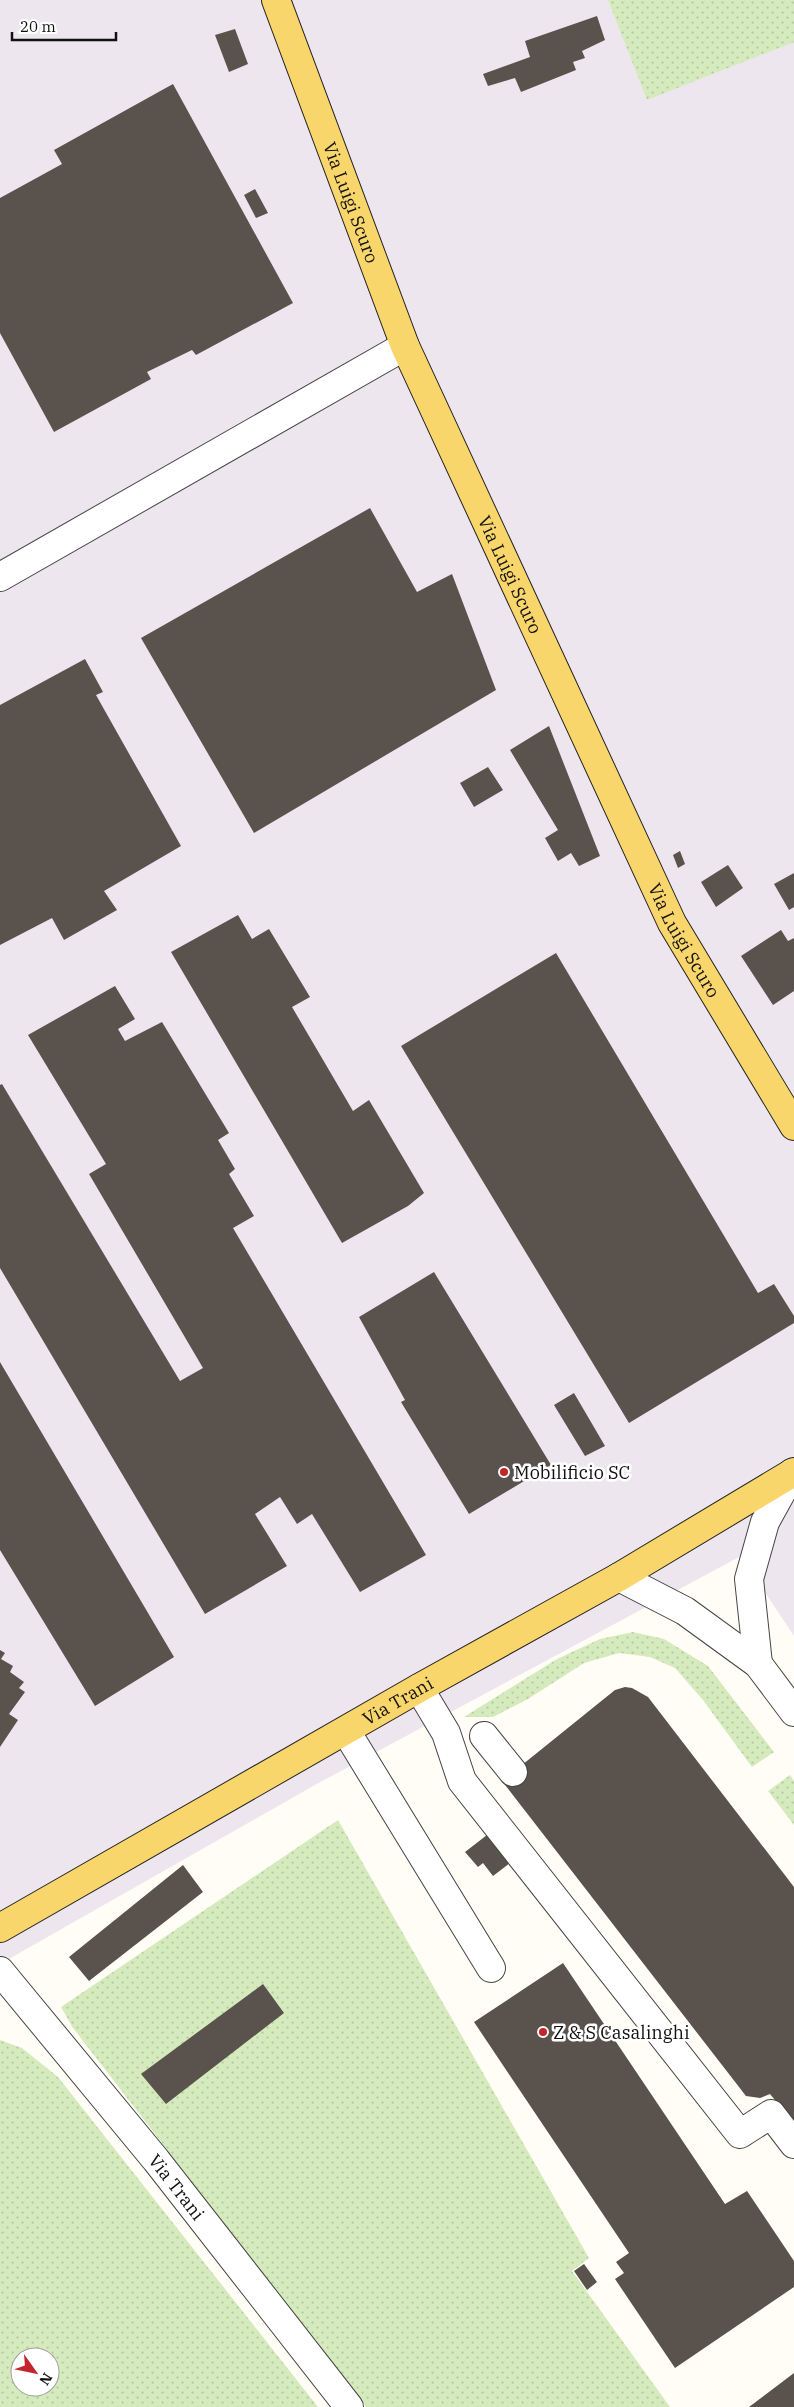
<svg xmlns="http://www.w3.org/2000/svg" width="794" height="2407" font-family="'IBM Plex Serif',serif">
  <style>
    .industrial { fill: #eee6ef }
    .grass { fill: url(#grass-dots); fill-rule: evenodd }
    .building { fill: #5a524d }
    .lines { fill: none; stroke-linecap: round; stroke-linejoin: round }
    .minor-casing { stroke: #444; stroke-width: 30 }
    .major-casing { stroke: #222; stroke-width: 30 }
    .minor { stroke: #fff; stroke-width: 28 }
    .major { stroke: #f9d66b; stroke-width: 28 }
    .poi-dot { fill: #c4262e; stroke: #fff; stroke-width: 2 }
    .labels { text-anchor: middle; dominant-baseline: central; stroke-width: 5; stroke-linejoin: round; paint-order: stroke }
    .street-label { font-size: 18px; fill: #111; stroke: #fff }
    .poi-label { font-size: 18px; fill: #111; stroke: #fff; text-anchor: start }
  </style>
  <defs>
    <pattern id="grass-dots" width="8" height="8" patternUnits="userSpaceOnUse" patternTransform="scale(1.25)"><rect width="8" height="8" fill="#d5ebbd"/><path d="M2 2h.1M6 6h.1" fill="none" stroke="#b6c8a1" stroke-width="1.8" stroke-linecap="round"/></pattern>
  </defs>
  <rect width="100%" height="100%" fill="#fffdf5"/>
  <!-- industrial -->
  <path class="industrial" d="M 0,0 L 794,0 L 794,1636 L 741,1556 L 315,1785 L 0,1964 Z"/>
  <!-- grass -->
  <path class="grass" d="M 608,0 L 794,0 L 794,42 L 647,100 Z
    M 633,1632 L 664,1639 L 708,1666 L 774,1752 L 752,1767 L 703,1700 L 675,1668 L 650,1657 L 619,1653 L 584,1663 L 528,1699 L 493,1717 L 464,1717 L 557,1659 L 600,1639 Z
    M 790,1775 L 794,1781 L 794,1825 L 768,1791 Z
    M 338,1820 L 589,2258 L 572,2271 L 670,2407 L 366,2407 L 73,2028 L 61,2007 Z
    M 0,2040 L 22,2048 L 58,2077 L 318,2407 L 0,2407 ZM 20,2357 L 50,2357 L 50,2387 L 20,2387 Z"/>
  <!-- building -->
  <path class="building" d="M 597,16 L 605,40 L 582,51 L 585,58 L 573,62 L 576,70 L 521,92 L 515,78 L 488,86 L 483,74 L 530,57 L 525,41 Z
    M 235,29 L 248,64 L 229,72 L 215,35 Z
    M 173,84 L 293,303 L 196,355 L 192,350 L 147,372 L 151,379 L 54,432 L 0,333 L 0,198 L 62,164 L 54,150 Z
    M 255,189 L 268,213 L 256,218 L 244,195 Z
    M 370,508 L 417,592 L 452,574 L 496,690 L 254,833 L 141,638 Z
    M 85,659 L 103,692 L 96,695 L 181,846 L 104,891 L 117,910 L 64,940 L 52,918 L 0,945 L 0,705 Z
    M 549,726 L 600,856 L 579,866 L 571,853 L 558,861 L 545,838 L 558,830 L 510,750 Z
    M 488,767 L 503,790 L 474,807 L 460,783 Z
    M 680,851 L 685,864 L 678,868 L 673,855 Z
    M 728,865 L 743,888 L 716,907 L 701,882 Z
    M 794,873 L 794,907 L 789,910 L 774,884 Z
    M 238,915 L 252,939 L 269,929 L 310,997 L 292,1007 L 353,1111 L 369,1100 L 424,1193 L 408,1206 L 342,1243 L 171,952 Z
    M 781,930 L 788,941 L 794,938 L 794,991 L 773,1005 L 741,956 Z
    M 556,953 L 758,1293 L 774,1284 L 794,1316 L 794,1323 L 629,1423 L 401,1046 Z
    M 115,986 L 135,1019 L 118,1029 L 125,1041 L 162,1022 L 229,1133 L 218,1140 L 235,1169 L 229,1174 L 254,1216 L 233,1228 L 426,1555 L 360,1592 L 312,1514 L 297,1524 L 280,1497 L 255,1514 L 287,1566 L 205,1614 L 0,1268 L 0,1085 L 2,1084 L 180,1381 L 203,1368 L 89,1174 L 106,1164 L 28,1035 Z
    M 434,1272 L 551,1465 L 469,1514 L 401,1402 L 405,1400 L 359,1317 Z
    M 0,1362 L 174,1657 L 95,1706 L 0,1550 Z
    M 574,1393 L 605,1446 L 585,1456 L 554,1405 Z
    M 0,1650 L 5,1653 L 1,1659 L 13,1666 L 10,1672 L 24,1682 L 19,1688 L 25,1692 L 9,1714 L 18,1720 L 0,1747 Z
    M 625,1687 L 632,1688 L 648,1697 L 794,1887 L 794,2123 L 770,2094 L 760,2098 L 746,2096 L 502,1781 L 615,1690 Z
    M 487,1835 L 510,1863 L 493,1876 L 483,1863 L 478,1867 L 465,1852 Z
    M 183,1865 L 203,1892 L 89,1981 L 69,1957 Z
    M 563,1963 L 725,2204 L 747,2191 L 794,2261 L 794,2287 L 675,2368 L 615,2279 L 624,2273 L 616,2262 L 629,2253 L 474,2022 Z
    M 263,1984 L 284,2013 L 166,2104 L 141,2074 Z
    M 584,2264 L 597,2282 L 587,2290 L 574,2271 Z
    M 794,2373 L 794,2407 L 749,2407 Z"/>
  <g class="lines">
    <defs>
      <g id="minor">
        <path d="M 0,577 L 405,346"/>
        <path d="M 619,1577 L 685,1611 L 758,1664 L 794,1712"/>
        <path d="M 758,1664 L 749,1579 L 765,1522 L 792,1473"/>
        <path d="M 419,1688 L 446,1733 L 462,1781 L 740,2134 L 771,2114 L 794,2144"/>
        <path d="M 346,1731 L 491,1968"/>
        <path d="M 484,1736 L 513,1772"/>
        <path id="s1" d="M 0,1971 L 156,2160 L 349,2407"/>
      </g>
      <g id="major">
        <path id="s2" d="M 276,0 L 405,346 L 672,923 L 794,1126"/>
        <path id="s3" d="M 0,1928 L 419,1688 L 619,1577 L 794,1472"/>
      </g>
    </defs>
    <!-- minor casing -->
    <use href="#minor" class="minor-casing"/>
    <!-- major casing -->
    <use href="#major" class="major-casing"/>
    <!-- minor -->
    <use href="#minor" class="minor"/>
    <!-- major -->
    <use href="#major" class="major"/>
  </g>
  <!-- markers -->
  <g class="poi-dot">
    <circle cx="504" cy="1472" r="5"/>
    <circle cx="543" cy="2032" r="5"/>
  </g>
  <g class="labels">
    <!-- street labels -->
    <g class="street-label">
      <text stroke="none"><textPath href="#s2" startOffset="216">Via Luigi Scuro</textPath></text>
      <text stroke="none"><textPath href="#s2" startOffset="621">Via Luigi Scuro</textPath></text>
      <text stroke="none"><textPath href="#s2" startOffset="1026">Via Luigi Scuro</textPath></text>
      <text stroke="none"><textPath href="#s3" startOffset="458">Via Trani</textPath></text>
      <text stroke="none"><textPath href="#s1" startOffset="279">Via Trani</textPath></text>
    </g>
    <!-- poi labels -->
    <g class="poi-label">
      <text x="514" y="1472">Mobilificio SC</text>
      <text x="553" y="2032">Z &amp; S Casalinghi</text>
    </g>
  </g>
  <!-- north arrow -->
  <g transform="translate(35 2372) rotate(123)"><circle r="24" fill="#ffffff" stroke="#a0a0a0"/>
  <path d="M0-4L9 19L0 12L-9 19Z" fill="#c4262e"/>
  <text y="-8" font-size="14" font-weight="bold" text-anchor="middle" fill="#111111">N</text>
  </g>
  <!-- scale -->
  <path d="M12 32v8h104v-8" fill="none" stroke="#111111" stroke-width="2.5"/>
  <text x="20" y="32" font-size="15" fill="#111111" stroke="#ffffff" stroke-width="4" paint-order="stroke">20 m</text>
</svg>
